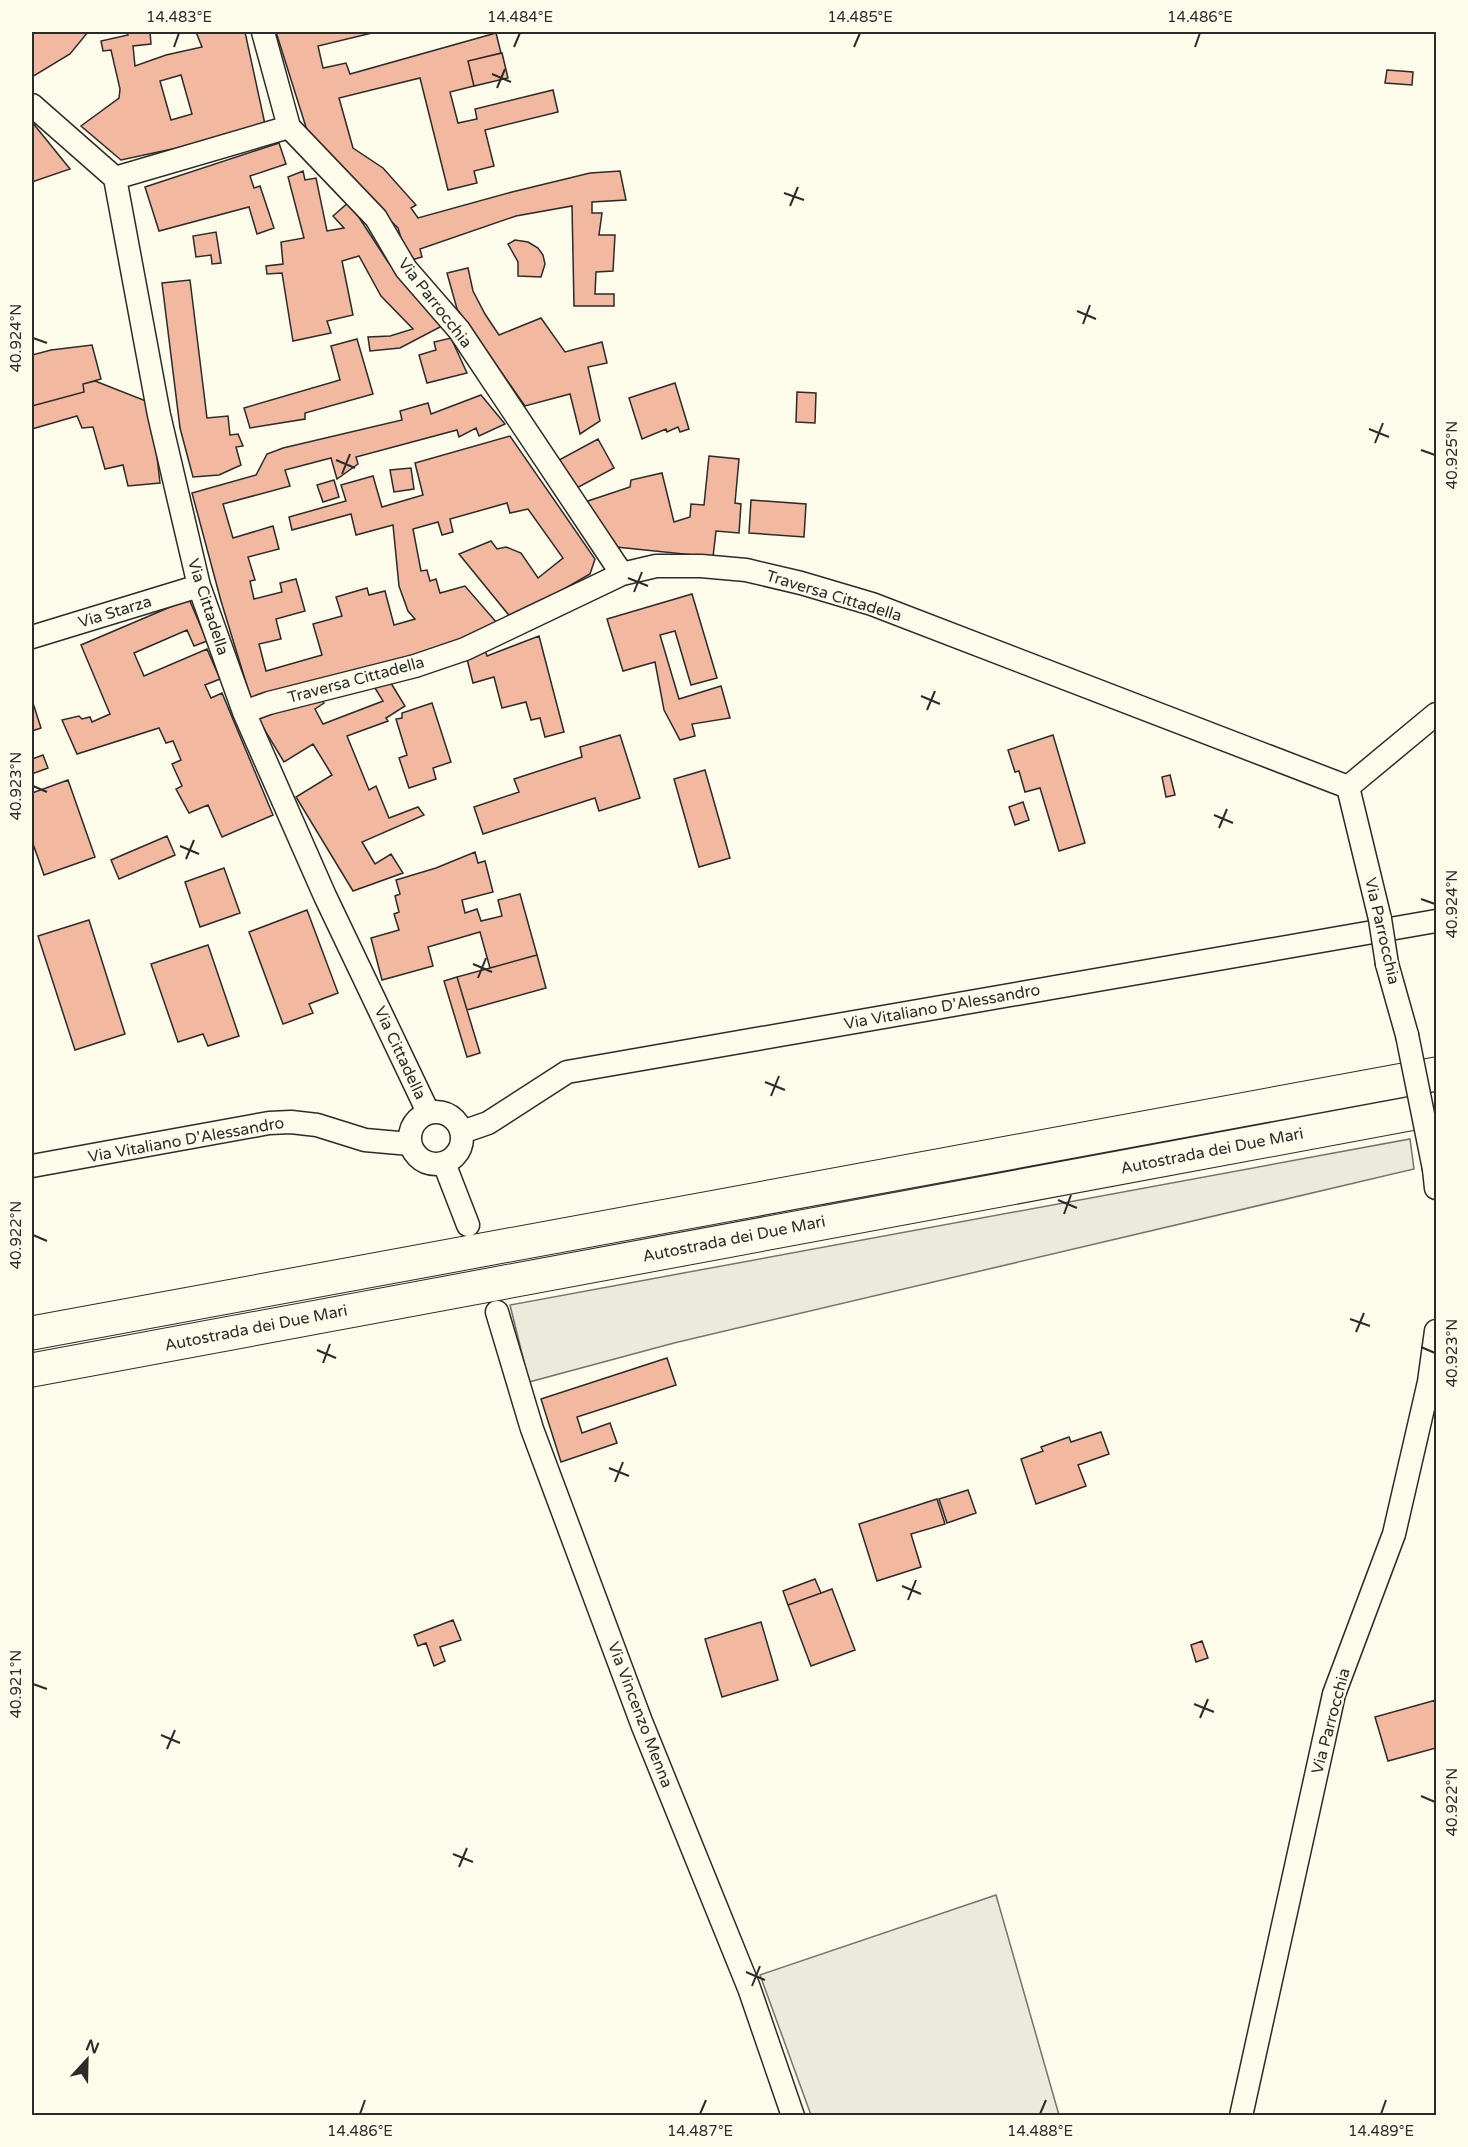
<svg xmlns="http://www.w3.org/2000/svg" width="1468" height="2147" font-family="'Varela Round',sans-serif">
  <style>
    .green { fill: #ecebdb; stroke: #74746e; stroke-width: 1.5 }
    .building { fill: #f2b8a0; stroke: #2b2b2b; stroke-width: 1.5; fill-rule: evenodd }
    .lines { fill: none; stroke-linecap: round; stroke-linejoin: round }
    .street-casing { stroke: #2b2b2b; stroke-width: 25 }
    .highway-casing { stroke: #2b2b2b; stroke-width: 35 }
    .street { stroke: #fdfbea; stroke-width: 22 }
    .highway { stroke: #fdfbea; stroke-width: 33 }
    .street-bridge-casing { stroke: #2b2b2b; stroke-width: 25; stroke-linecap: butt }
    .street-bridge { stroke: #fdfbea; stroke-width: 22 }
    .ticks { fill: none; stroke: #2b2b2b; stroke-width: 2 }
    .labels { text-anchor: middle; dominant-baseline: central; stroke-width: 4.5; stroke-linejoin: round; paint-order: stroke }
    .street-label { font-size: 16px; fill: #2b2b2b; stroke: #fdfbea }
    .neatline { fill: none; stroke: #2b2b2b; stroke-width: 2 }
    .ticks-label { font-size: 15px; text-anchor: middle; fill: #2b2b2b }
  </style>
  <rect width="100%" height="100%" fill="#fdfbea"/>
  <!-- green -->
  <path class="green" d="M 1410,1139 L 1414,1169 L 674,1343 L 529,1382 L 510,1305 Z
    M 996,1895 L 1059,2115 L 811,2115 L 760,1975 Z"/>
  <!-- building -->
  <path class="building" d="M 32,32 L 88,32 L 70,54 L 32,77 Z
    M 127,32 L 150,32 L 151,44 L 133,46 L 135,66 L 166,55 L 202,47 L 196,32 L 245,32 L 266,129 L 121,160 L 81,126 L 119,98 L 120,89 L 111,50 L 103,51 L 101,41 L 128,35 ZM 181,75 L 192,114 L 171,120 L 160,81 Z
    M 276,32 L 376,32 L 318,46 L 323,68 L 346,63 L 350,74 L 496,33 L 501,53 L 468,61 L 474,86 L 450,92 L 458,123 L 477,119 L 475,109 L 553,90 L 558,112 L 485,130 L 494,166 L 474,171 L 477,183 L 448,190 L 420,78 L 339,98 L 353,148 L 383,168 L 416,205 L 411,208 L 418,218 L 512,192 L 590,173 L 620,171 L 626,200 L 592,202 L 592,213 L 602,213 L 599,235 L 615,235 L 613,271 L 596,272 L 595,294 L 614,294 L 614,306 L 574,306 L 572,206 L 516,216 L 420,249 L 422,257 L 408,261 L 398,228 L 311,143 Z
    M 502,53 L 508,78 L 474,86 L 468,61 Z
    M 1387,70 L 1413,72 L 1412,85 L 1385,83 Z
    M 32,122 L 70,169 L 32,182 Z
    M 279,143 L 286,164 L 250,176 L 254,188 L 260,186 L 274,228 L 257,234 L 249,207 L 159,231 L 145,187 Z
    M 303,171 L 305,180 L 316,178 L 327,231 L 344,228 L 333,216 L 349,202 L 388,262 L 442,326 L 400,348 L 370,351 L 368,337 L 390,336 L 413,329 L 381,296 L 359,256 L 342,261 L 353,315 L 327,321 L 331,333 L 293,341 L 282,273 L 267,274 L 266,266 L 283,264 L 281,242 L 304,238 L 288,177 Z
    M 216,232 L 221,263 L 212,264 L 211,255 L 196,257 L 193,236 Z
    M 515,240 L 528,242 L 538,248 L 543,255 L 545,264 L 541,277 L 518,276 L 518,262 L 508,244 Z
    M 468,268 L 473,291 L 485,314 L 499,335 L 541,318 L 565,352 L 602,342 L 607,363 L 588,367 L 600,421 L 580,434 L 570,394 L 525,406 L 457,309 L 447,273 Z
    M 190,280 L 207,418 L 228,416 L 230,435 L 238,434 L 243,446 L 236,447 L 241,465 L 219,475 L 193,477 L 180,428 L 162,283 Z
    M 451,338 L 467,373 L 427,383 L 419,355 L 436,350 L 434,342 Z
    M 357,339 L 373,394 L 305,413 L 305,419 L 250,428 L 244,408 L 340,380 L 331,346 Z
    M 92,345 L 101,379 L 83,384 L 84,392 L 32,406 L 32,355 L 51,350 Z
    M 95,381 L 151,403 L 160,483 L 128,486 L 123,465 L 105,469 L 93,427 L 82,428 L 77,416 L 32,429 L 32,406 L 84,392 L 83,384 Z
    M 675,383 L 689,429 L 680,432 L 678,427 L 667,432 L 666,429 L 642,439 L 629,398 Z
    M 797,392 L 816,393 L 815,423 L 796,422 Z
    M 481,395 L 505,424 L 479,436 L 476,428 L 459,437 L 457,430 L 356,457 L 358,464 L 337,479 L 331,458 L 285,470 L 290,486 L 223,504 L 233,538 L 273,526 L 279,549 L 248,557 L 255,580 L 250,581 L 254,599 L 282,592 L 280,583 L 296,579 L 305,611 L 276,619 L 281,639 L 259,644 L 266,671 L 322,655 L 313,624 L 342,616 L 336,597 L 367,588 L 369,595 L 385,591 L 394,625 L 415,619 L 408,611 L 399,586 L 393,525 L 356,535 L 351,514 L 292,530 L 289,517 L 346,501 L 341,485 L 373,476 L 382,507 L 423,495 L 415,463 L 510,436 L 595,559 L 590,574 L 512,619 L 459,554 L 491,541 L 497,549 L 506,547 L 521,553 L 538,578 L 563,558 L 528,509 L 510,513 L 507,503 L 450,519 L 453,532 L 442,535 L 438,522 L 413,529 L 421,571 L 427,570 L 430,581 L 436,579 L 440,593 L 465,586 L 497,623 L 460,642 L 251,699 L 221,601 L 192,493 L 256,475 L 267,454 L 283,448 L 402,420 L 400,411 L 428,403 L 431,414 Z
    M 598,439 L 614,468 L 575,489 L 559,460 Z
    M 709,456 L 739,459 L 735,503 L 741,504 L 739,533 L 716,531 L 713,557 L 616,547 L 585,502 L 630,487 L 631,480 L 662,473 L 674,522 L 690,517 L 691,504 L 704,505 Z
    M 411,468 L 414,489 L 394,492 L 390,470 Z
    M 334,480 L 339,497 L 323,502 L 317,485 Z
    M 751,500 L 806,504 L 804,537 L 749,533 Z
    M 692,594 L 717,678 L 691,685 L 675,631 L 660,635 L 679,699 L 721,686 L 730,718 L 692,724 L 695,736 L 680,740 L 664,710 L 655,662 L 623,671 L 607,619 Z
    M 189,599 L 207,641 L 194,646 L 187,630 L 134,653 L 144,676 L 207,649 L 220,679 L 205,685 L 211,698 L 222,693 L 273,815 L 222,837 L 208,805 L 189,813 L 176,789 L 182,786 L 172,764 L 181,760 L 173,741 L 166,743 L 159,728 L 77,754 L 62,720 L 79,716 L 82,719 L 90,717 L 92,722 L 110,714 L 81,645 Z
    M 539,636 L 564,732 L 545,737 L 540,718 L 531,720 L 526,702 L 502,708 L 494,677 L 473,683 L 466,655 L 485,650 L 487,656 Z
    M 389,680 L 405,706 L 386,718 L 388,721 L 347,736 L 369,790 L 376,786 L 389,818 L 418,807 L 424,815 L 362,842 L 375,864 L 391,854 L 403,873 L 353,891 L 296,797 L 332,775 L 313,744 L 284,762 L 258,719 L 320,696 L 324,703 L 315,709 L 323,724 L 383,701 L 375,688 Z
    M 32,700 L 41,728 L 32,731 Z
    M 432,703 L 451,762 L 433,768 L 436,779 L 409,788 L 399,758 L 407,755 L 396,719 L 402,718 L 402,713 Z
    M 620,735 L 640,798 L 599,811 L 595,798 L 483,834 L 474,807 L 519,792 L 514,779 L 582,757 L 580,747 Z
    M 1053,735 L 1085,843 L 1059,851 L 1040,788 L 1025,792 L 1019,771 L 1015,772 L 1008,750 Z
    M 43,755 L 48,768 L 32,774 L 32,759 Z
    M 705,770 L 730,858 L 699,867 L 674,779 Z
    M 1170,775 L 1175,795 L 1166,797 L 1162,777 Z
    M 68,780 L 95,857 L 44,875 L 32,841 L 32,793 Z
    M 1023,802 L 1029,820 L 1015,825 L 1009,807 Z
    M 167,836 L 175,855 L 119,879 L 111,860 Z
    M 475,852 L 478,863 L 485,861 L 493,892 L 462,900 L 465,913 L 477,909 L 481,921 L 502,916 L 498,900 L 520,894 L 537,955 L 490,968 L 480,932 L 428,947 L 433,966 L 382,980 L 371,938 L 399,930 L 394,914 L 399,912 L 395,896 L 400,894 L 396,880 L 436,868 Z
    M 224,868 L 240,913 L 200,927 L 185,882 Z
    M 307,910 L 338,993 L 309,1004 L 313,1013 L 283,1024 L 249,932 Z
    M 89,920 L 125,1034 L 75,1050 L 38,936 Z
    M 208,945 L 239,1036 L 208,1046 L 203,1034 L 178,1042 L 151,964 Z
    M 537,955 L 546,988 L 467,1010 L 457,977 Z
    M 457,977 L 480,1053 L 467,1057 L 444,981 Z
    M 667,1358 L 676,1385 L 577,1417 L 582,1433 L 610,1423 L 617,1443 L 561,1462 L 541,1399 Z
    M 1101,1432 L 1109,1454 L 1078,1465 L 1086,1486 L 1036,1504 L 1021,1459 L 1043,1451 L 1041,1447 L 1069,1437 L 1071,1442 Z
    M 968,1490 L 976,1513 L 947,1523 L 939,1499 Z
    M 937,1499 L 945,1524 L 911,1534 L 921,1567 L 877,1581 L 859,1524 Z
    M 815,1579 L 821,1593 L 788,1605 L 783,1591 Z
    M 832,1589 L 855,1650 L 811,1666 L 788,1605 Z
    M 453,1620 L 461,1640 L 440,1647 L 445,1661 L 434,1666 L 426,1643 L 418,1646 L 414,1635 Z
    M 761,1622 L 778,1680 L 722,1697 L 705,1639 Z
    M 1202,1641 L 1208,1658 L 1196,1662 L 1191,1645 Z
    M 1436,1700 L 1436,1748 L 1388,1761 L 1375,1717 Z"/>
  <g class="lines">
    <defs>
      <path id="street" d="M 263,32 L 289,127 L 376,218 L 406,269 L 459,330 L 622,574
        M 32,105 L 115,178 L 159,415 L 199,586 L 244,712 L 325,896 L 428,1112
        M 115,178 L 289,127
        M 32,637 L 199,586
        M 244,712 L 269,703 L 415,666 L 465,649 L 622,574 L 656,566 L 701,566 L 746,570 L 801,583 L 872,604 L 1348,787
        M 1380,919 L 1348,787 L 1436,714
        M 1387,964 L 1407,1035
        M410 1138a26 26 0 1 1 52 0a26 26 0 1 1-52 0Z
        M 462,1132 L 488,1123 L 567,1072 L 1436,921
        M 444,1163 L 468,1225
        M 32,1166 L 269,1123 L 291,1122 L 317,1125 L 365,1140 L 410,1144
        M 1434,1169 L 1436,1188
        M 497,1312 L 532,1429 L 642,1724 L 749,1988 L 793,2116
        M 1241,2116 L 1334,1694 L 1394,1534 L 1429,1382 L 1436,1331"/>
      <path id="highway" d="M 32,1333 L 1436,1074
        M 32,1370 L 1436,1109"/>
    </defs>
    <!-- street casing -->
    <use href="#street" class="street-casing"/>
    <!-- highway casing -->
    <use href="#highway" class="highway-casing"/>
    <!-- street -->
    <use href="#street" class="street"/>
    <!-- highway -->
    <use href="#highway" class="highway"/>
    <defs>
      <path id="street-bridge" d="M 1380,919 L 1387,964
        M 1407,1035 L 1434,1169"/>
    </defs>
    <!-- street-bridge casing -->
    <use href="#street-bridge" class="street-bridge-casing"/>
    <!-- street-bridge -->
    <use href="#street-bridge" class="street-bridge"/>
  </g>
  <!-- ticks -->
  <path class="ticks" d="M 174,47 L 179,33M 514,47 L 520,33M 854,47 L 860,33M 1195,47 L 1200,33M 492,74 L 511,82M 497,88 L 505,69M 784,193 L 804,200M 790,206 L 798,187M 1077,311 L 1096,319M 1083,324 L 1090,305M 33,338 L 47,343M 1369,429 L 1389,437M 1375,443 L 1383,423M 1421,450 L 1435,455M 336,460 L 355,468M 342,474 L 350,454M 628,578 L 648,586M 634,592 L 642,572M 921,696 L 940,704M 927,710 L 935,691M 33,786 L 47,792M 1214,815 L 1233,823M 1219,828 L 1227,809M 180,846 L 199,854M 186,859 L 194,840M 1421,899 L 1435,904M 473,964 L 492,972M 478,978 L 486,958M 765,1082 L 785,1090M 771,1096 L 779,1076M 1058,1200 L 1077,1208M 1064,1214 L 1071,1195M 33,1235 L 47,1241M 1350,1319 L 1370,1326M 1356,1332 L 1364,1313M 1421,1347 L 1435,1353M 317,1350 L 336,1358M 323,1363 L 330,1344M 609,1468 L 629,1476M 615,1482 L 623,1462M 902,1586 L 921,1594M 908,1600 L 916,1580M 33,1684 L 47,1689M 1194,1704 L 1214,1712M 1200,1718 L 1208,1699M 161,1735 L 180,1743M 167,1749 L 175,1730M 1421,1796 L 1435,1802M 453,1854 L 473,1862M 459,1867 L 467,1848M 746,1972 L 765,1980M 752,1986 L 760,1966M 360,2114 L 365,2100M 700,2114 L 706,2100M 1040,2114 L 1046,2100M 1381,2114 L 1386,2100"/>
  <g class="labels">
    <!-- street labels -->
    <g class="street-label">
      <text transform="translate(435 303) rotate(52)">Via Parrocchia</text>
      <text transform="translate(834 596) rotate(17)">Traversa Cittadella</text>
      <text transform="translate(208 607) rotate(72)">Via Cittadella</text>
      <text transform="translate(115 612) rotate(-17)">Via Starza</text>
      <text transform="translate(356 680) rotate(-15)">Traversa Cittadella</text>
      <text transform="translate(1382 931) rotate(77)">Via Parrocchia</text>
      <text transform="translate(942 1007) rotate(-10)">Via Vitaliano D'Alessandro</text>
      <text transform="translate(400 1053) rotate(65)">Via Cittadella</text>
      <text transform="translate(186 1140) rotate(-10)">Via Vitaliano D'Alessandro</text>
      <text transform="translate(1212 1151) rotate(-11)">Autostrada dei Due Mari</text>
      <text transform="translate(734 1239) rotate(-11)">Autostrada dei Due Mari</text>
      <text transform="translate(256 1328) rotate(-11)">Autostrada dei Due Mari</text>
      <text transform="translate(640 1715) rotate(69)">Via Vincenzo Menna</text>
      <text transform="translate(1331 1721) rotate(-75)">Via Parrocchia</text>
    </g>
  </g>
  <!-- border -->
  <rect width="1468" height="2147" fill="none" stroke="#fdfbea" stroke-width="66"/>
  <!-- north arrow -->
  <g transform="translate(87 2060) rotate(22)" stroke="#fdfbea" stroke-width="4.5" paint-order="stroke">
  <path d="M0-4.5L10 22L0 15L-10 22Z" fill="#2b2b2b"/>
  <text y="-9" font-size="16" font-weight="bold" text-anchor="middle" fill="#2b2b2b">N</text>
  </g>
  <rect x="33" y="33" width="1402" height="2081" class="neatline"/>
  <g class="ticks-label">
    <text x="179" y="22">14.483°E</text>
    <text x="520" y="22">14.484°E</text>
    <text x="860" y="22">14.485°E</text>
    <text x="1200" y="22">14.486°E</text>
    <text transform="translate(16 338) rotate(-90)" y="5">40.924°N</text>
    <text transform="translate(1452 455) rotate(-90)" y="5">40.925°N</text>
    <text transform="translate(16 786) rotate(-90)" y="5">40.923°N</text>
    <text transform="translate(1452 904) rotate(-90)" y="5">40.924°N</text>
    <text transform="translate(16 1235) rotate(-90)" y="5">40.922°N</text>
    <text transform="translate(1452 1353) rotate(-90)" y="5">40.923°N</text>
    <text transform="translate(16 1684) rotate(-90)" y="5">40.921°N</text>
    <text transform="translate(1452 1802) rotate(-90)" y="5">40.922°N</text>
    <text x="360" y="2136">14.486°E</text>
    <text x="700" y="2136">14.487°E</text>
    <text x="1040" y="2136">14.488°E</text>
    <text x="1381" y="2136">14.489°E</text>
  </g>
</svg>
